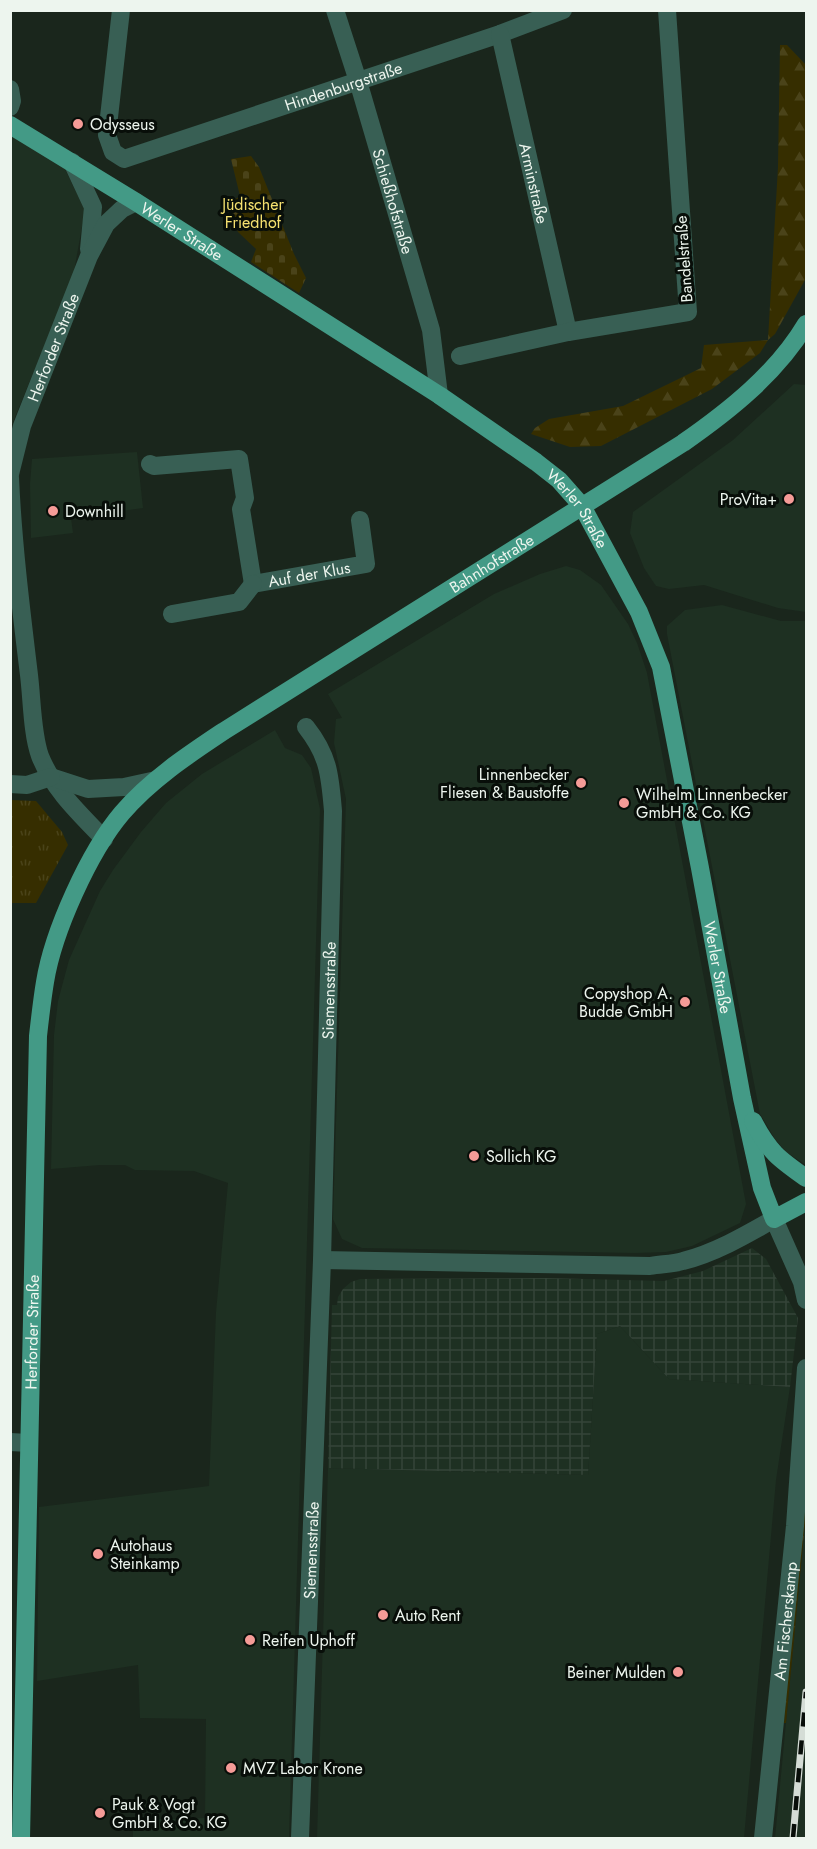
<svg xmlns="http://www.w3.org/2000/svg" width="817" height="1849" font-family="Jost,sans-serif">
  <style>
    .built { fill: #1e3022 }
    .industrial { fill: url(#industrial-grid) }
    .grass { fill: url(#grass-tufts) }
    .forest { fill: url(#forest-firs) }
    .cemetery { fill: url(#cemetery-stones) }
    .lines { fill: none; stroke-linecap: round; stroke-linejoin: round }
    .minor { stroke: #385f54; stroke-width: 18 }
    .major { stroke: #439a86; stroke-width: 18 }
    .rail-casing { stroke: #d5ddd6; stroke-width: 7 }
    .rail { stroke: #080e09; stroke-width: 4.5; stroke-dasharray: 14; stroke-linecap: butt }
    .poi-dot { fill: #f59b97; stroke: #080e09; stroke-width: 2 }
    .labels { text-anchor: middle; dominant-baseline: central; stroke-width: 6; stroke-linejoin: round; paint-order: stroke }
    .street-label { font-size: 16px; fill: #edf5ee; stroke: #080e09 }
    .poi-label { font-size: 16px; fill: #edf5ee; stroke: #080e09; text-anchor: start }
    .park-label { font-size: 16px; fill: #f5e170; stroke: #080e09 }
  </style>
  <defs>
    <pattern id="industrial-grid" width="8" height="8" patternUnits="userSpaceOnUse" patternTransform="scale(1.5)"><rect width="8" height="8" fill="#1e3022"/><path d="M0 4h8M4 0v8" fill="none" stroke="#344438"/></pattern>
    <pattern id="grass-tufts" width="24" height="20" patternUnits="userSpaceOnUse" patternTransform="scale(1.5)"><rect width="24" height="20" fill="#362e00"/><path d="M3 7l-1-3M5 7V3M7 7l1-3M15 17l-1-3M17 17v-4M19 17l1-3" fill="none" stroke="#4a4319"/></pattern>
    <pattern id="forest-firs" width="22" height="20" patternUnits="userSpaceOnUse" patternTransform="scale(1.5)"><rect width="22" height="20" fill="#362e00"/><path d="M5 1l3.5 6h-7zM16 11l3.5 6h-7z" fill="#4a4319"/></pattern>
    <pattern id="cemetery-stones" width="16" height="16" patternUnits="userSpaceOnUse" patternTransform="scale(1.5)"><rect width="16" height="16" fill="#362e00"/><path d="M2 7V4a2 2 0 0 1 4 0v3zM10 15v-3a2 2 0 0 1 4 0v3z" fill="#4a4319"/></pattern>
  </defs>
  <rect width="100%" height="100%" fill="#1a261c"/>
  <!-- built -->
  <path class="built" d="M 11,132 L 63,165 L 85,210 L 73,277 L 11,427 Z
    M 794,384 L 806,385 L 806,612 L 778,608 L 704,585 L 669,589 L 656,586 L 644,568 L 630,533 L 633,512 L 733,440 Z
    M 137,452 L 143,508 L 71,518 L 73,533 L 31,538 L 30,484 L 32,459 Z
    M 566,566 L 580,570 L 601,585 L 628,624 L 637,643 L 647,673 L 746,1204 L 740,1223 L 692,1246 L 666,1252 L 635,1253 L 362,1248 L 342,1239 L 333,1219 L 346,799 L 334,743 L 336,719 L 342,718 L 328,694 L 494,594 L 540,574 Z
    M 722,605 L 781,621 L 806,621 L 806,1165 L 786,1152 L 775,1139 L 760,1114 L 667,634 L 667,626 L 685,610 Z
    M 275,730 L 285,748 L 302,755 L 311,768 L 320,809 L 289,1838 L 133,1838 L 133,1820 L 205,1818 L 206,1719 L 140,1718 L 138,1665 L 37,1681 L 39,1507 L 209,1486 L 216,1312 L 228,1183 L 194,1171 L 135,1170 L 125,1165 L 100,1165 L 51,1169 L 54,1035 L 58,1001 L 69,960 L 100,891 L 113,870 L 141,832 L 166,803 L 202,774 Z
    M 620,1326 L 669,1379 L 790,1387 L 776,1480 L 744,1838 L 317,1838 L 328,1468 L 588,1475 L 597,1334 Z
    M 806,1513 L 806,1826 L 805,1838 L 775,1838 Z"/>
  <!-- industrial -->
  <path class="industrial" d="M 752,1248 L 766,1259 L 798,1318 L 790,1387 L 669,1379 L 620,1326 L 597,1334 L 588,1475 L 328,1468 L 332,1305 L 337,1305 L 338,1297 L 343,1289 L 351,1282 L 360,1279 L 545,1278 L 664,1281 L 703,1271 Z"/>
  <!-- grass -->
  <path class="grass" d="M 11,800 L 36,801 L 62,832 L 68,845 L 36,903 L 11,903 Z
    M 806,1475 L 806,1513 L 786,1723 L 784,1723 Z"/>
  <!-- forest -->
  <path class="forest" d="M 780,45 L 787,45 L 806,65 L 806,278 L 775,334 L 768,340 L 760,353 L 712,389 L 601,446 L 570,447 L 531,434 L 535,428 L 549,419 L 623,406 L 701,368 L 704,345 L 768,340 L 778,167 Z"/>
  <!-- cemetery -->
  <path class="cemetery" d="M 251,156 L 259,167 L 294,254 L 306,278 L 299,293 L 251,262 L 256,249 L 238,232 L 225,206 L 240,196 L 231,159 Z"/>
  <g class="lines">
    <!-- minor -->
    <g class="minor">
      <path id="s1" d="M 121,10 L 107,135 L 113,152 L 124,159 L 500,34 L 563,10"/>
      <path id="s2" d="M 335,10 L 358,81 L 431,330 L 439,395"/>
      <path id="s3" d="M 500,34 L 568,332"/>
      <path d="M 10,89 L 12,101 L 10,107"/>
      <path d="M 72,162 L 93,207 L 89,249"/>
      <path d="M 460,356 L 568,332 L 688,312 L 667,10"/>
      <path d="M 150,464 L 154,466 L 239,459 L 245,498 L 241,509 L 253,584"/>
      <path id="s4" d="M 10,474 L 22,426 L 89,256 L 106,224 L 122,209 L 136,202"/>
      <path d="M 10,478 C 13,544 21,609 29,675 C 32,699 32,734 40,756 C 53,789 80,814 104,839"/>
      <path id="s5" d="M 253,584 L 366,564 L 360,520"/>
      <path d="M 172,614 L 239,602 L 253,584"/>
      <path d="M 51,777 L 88,789 L 124,787 L 156,780"/>
      <path d="M 10,784 L 27,785 L 51,777"/>
      <path d="M 322,1260 L 650,1266 C 661,1264 673,1264 683,1261 C 715,1253 746,1235 774,1219 L 802,1282 L 806,1300"/>
      <path d="M 10,1442 L 29,1443"/>
      <path id="s6" d="M 300,1838 L 322,1260 L 333,811 C 330,776 329,756 306,727"/>
      <path id="s7" d="M 763,1838 L 795,1526 L 806,1368"/>
    </g>
    <!-- major -->
    <g class="major">
      <path id="s8" d="M 10,125 L 136,202 L 439,395 L 536,462 L 559,480 L 582,506 L 639,612 L 661,667 L 700,868 L 742,1098 L 762,1188 L 774,1219 L 806,1202"/>
      <path d="M 753,1121 C 769,1152 779,1159 806,1178"/>
      <path id="s9" d="M 21,1838 L 38,1036 C 40,1018 42,1000 45,982 C 53,932 89,852 122,813 C 150,780 188,755 224,731 L 683,443 C 729,411 777,373 806,324"/>
    </g>
    <defs>
      <path id="rail" d="M 793,1838 L 806,1692"/>
    </defs>
    <!-- rail casing -->
    <use href="#rail" class="rail-casing"/>
    <!-- rail -->
    <use href="#rail" class="rail"/>
  </g>
  <!-- markers -->
  <g class="poi-dot">
    <circle cx="78" cy="124" r="6"/>
    <circle cx="789" cy="499" r="6"/>
    <circle cx="53" cy="511" r="6"/>
    <circle cx="581" cy="783" r="6"/>
    <circle cx="624" cy="803" r="6"/>
    <circle cx="685" cy="1002" r="6"/>
    <circle cx="474" cy="1156" r="6"/>
    <circle cx="98" cy="1554" r="6"/>
    <circle cx="383" cy="1615" r="6"/>
    <circle cx="250" cy="1640" r="6"/>
    <circle cx="678" cy="1672" r="6"/>
    <circle cx="231" cy="1768" r="6"/>
    <circle cx="100" cy="1813" r="6"/>
  </g>
  <g class="labels">
    <!-- street labels -->
    <g class="street-label">
      <text stroke="none"><textPath href="#s1" startOffset="388">Hindenburgstraße</textPath></text>
      <text stroke="none"><textPath href="#s3" startOffset="153">Arminstraße</textPath></text>
      <text stroke="none"><textPath href="#s2" startOffset="200">Schießhofstraße</textPath></text>
      <text stroke="none"><textPath href="#s8" startOffset="202">Werler Straße</textPath></text>
      <text transform="translate(684 259) rotate(-94)">Bandelstraße</text>
      <text stroke="none"><textPath href="#s4" startOffset="134">Herforder Straße</textPath></text>
      <text stroke="none"><textPath href="#s8" startOffset="688">Werler Straße</textPath></text>
      <text stroke="none"><textPath href="#s9" startOffset="1491">Bahnhofstraße</textPath></text>
      <text stroke="none"><textPath href="#s5" startOffset="57">Auf der Klus</textPath></text>
      <text stroke="none"><textPath href="#s8" startOffset="1174">Werler Straße</textPath></text>
      <text stroke="none"><textPath href="#s6" startOffset="848">Siemensstraße</textPath></text>
      <text stroke="none"><textPath href="#s9" startOffset="506">Herforder Straße</textPath></text>
      <text stroke="none"><textPath href="#s6" startOffset="288">Siemensstraße</textPath></text>
      <text stroke="none"><textPath href="#s7" startOffset="218">Am Fischerskamp</textPath></text>
    </g>
    <!-- poi labels -->
    <g class="poi-label">
      <text x="90" y="124">Odysseus</text>
      <text x="777" y="499" text-anchor="end">ProVita+</text>
      <text x="65" y="511">Downhill</text>
      <text x="569" y="774" text-anchor="end">Linnenbecker<tspan x="569" dy="18">Fliesen &amp; Baustoffe</tspan></text>
      <text x="636" y="794">Wilhelm Linnenbecker<tspan x="636" dy="18">GmbH &amp; Co. KG</tspan></text>
      <text x="673" y="993" text-anchor="end">Copyshop A.<tspan x="673" dy="18">Budde GmbH</tspan></text>
      <text x="486" y="1156">Sollich KG</text>
      <text x="110" y="1545">Autohaus<tspan x="110" dy="18">Steinkamp</tspan></text>
      <text x="395" y="1615">Auto Rent</text>
      <text x="262" y="1640">Reifen Uphoff</text>
      <text x="666" y="1672" text-anchor="end">Beiner Mulden</text>
      <text x="243" y="1768">MVZ Labor Krone</text>
      <text x="112" y="1804">Pauk &amp; Vogt<tspan x="112" dy="18">GmbH &amp; Co. KG</tspan></text>
    </g>
    <!-- park labels -->
    <g class="park-label">
      <text x="253" y="204">Jüdischer<tspan x="253" dy="18">Friedhof</tspan></text>
    </g>
  </g>
  <!-- border -->
  <rect width="817" height="1849" fill="none" stroke="#edf5ee" stroke-width="24"/>
</svg>
